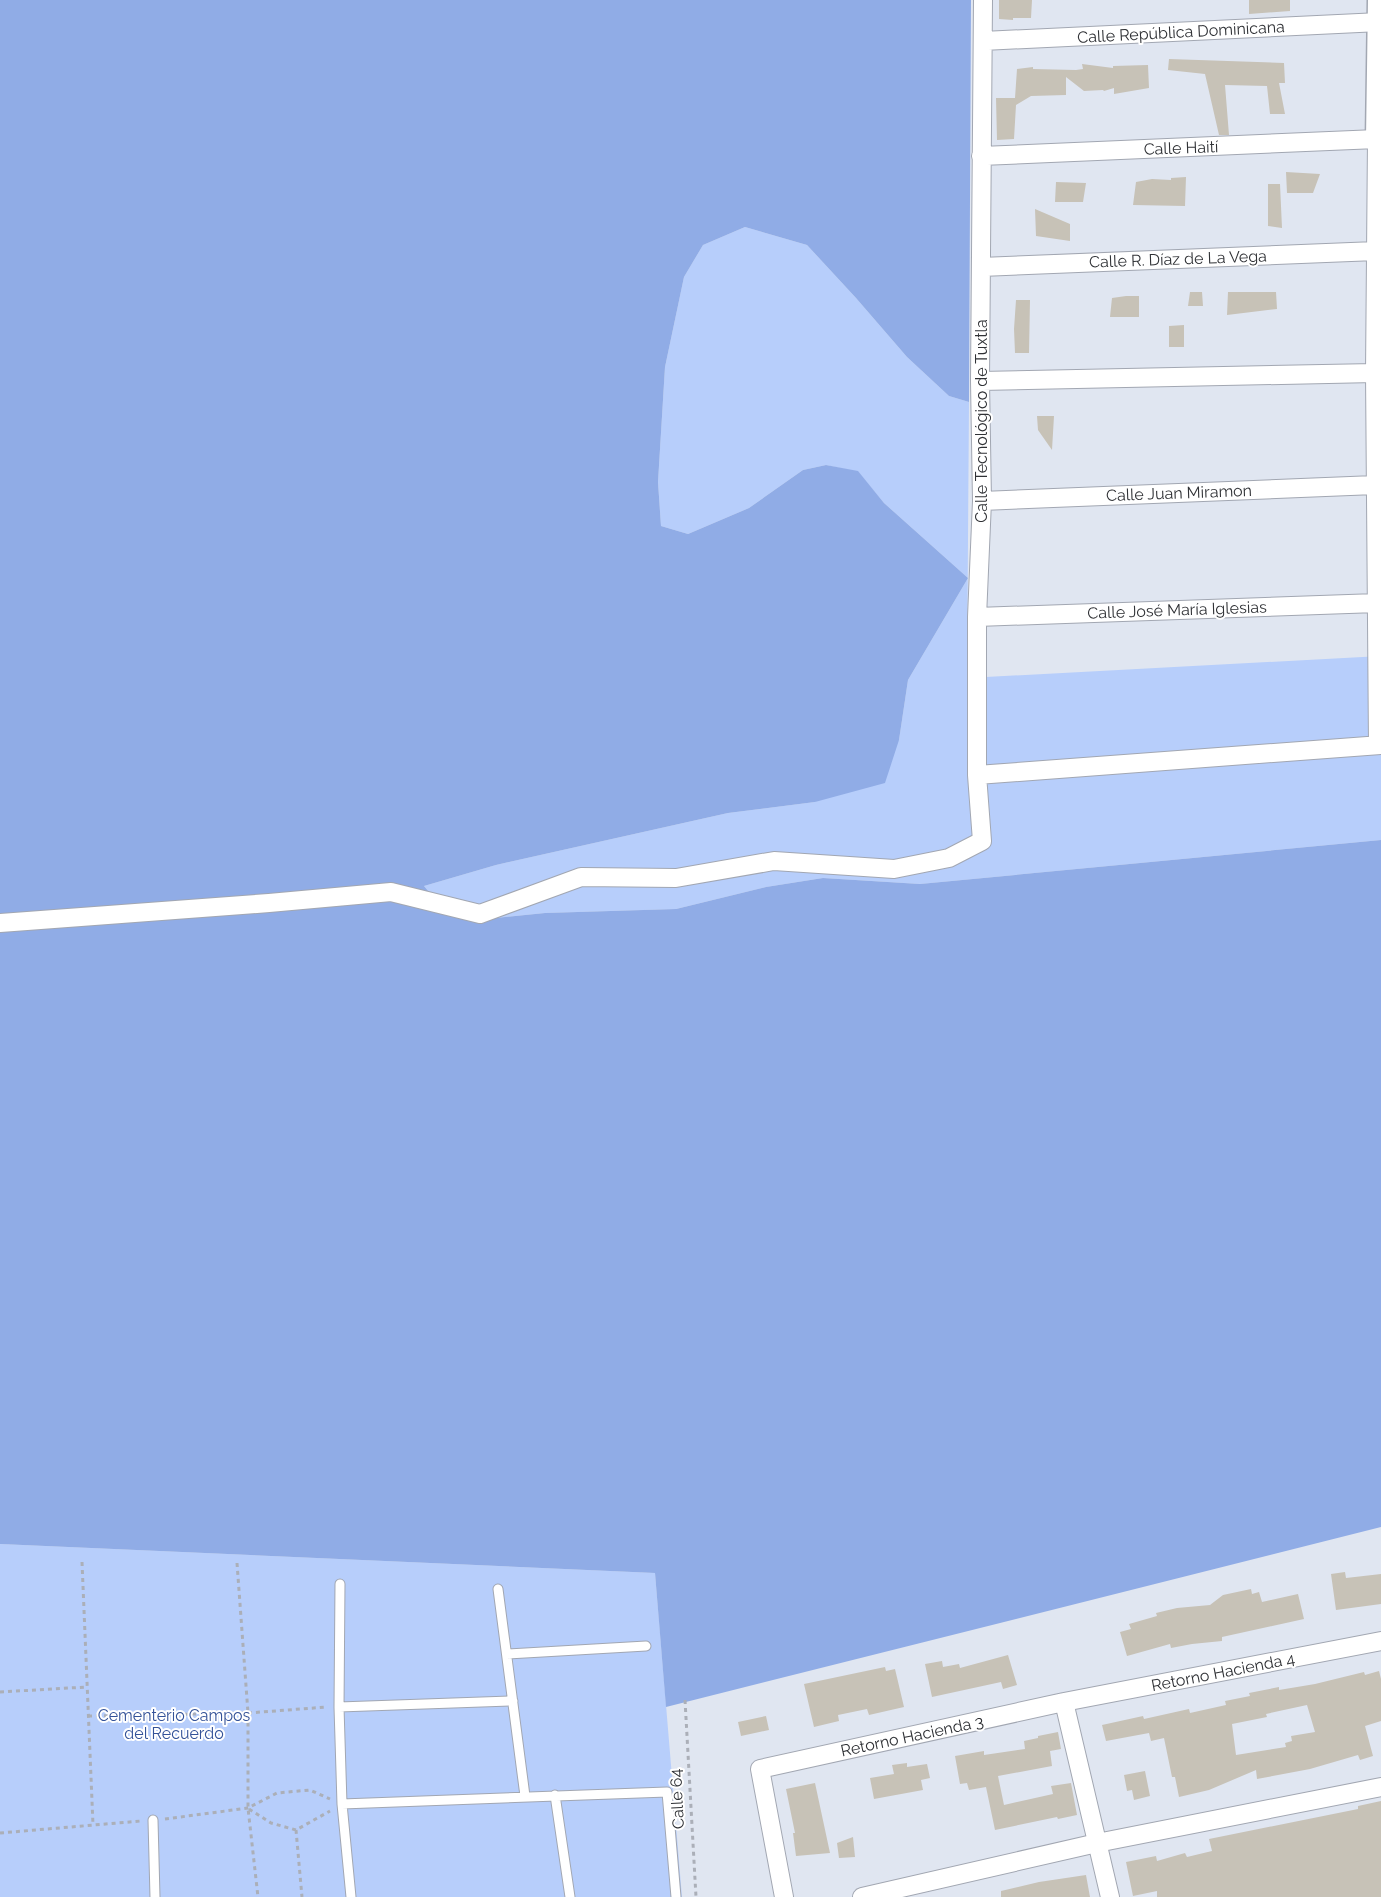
<svg xmlns="http://www.w3.org/2000/svg" width="1381" height="1897" font-family="Raleway,sans-serif">
  <style>
    .green { fill: #b7cefb }
    .forest { fill: #90ace6 }
    .building { fill: #c7c2b7; fill-rule: evenodd }
    .lines { fill: none; stroke-linecap: round; stroke-linejoin: round }
    .service-casing { stroke: #a2a7b2; stroke-width: 11 }
    .minor-casing { stroke: #a2a7b2; stroke-width: 20 }
    .tertiary-casing { stroke: #a2a7b2; stroke-width: 25 }
    .path { stroke: #abafb8; stroke-width: 3; stroke-dasharray: 4 4; stroke-linecap: butt }
    .service { stroke: #fff; stroke-width: 9 }
    .minor { stroke: #fff; stroke-width: 18 }
    .tertiary { stroke: #fff; stroke-width: 22 }
    .labels { text-anchor: middle; dominant-baseline: central; stroke-width: 4; stroke-linejoin: round; paint-order: stroke }
    .street-label { font-size: 16px; fill: #2f3135; stroke: #fff }
    .park-label { font-size: 16px; fill: #335298; stroke: #fff }
  </style>
  <rect width="100%" height="100%" fill="#e0e6f1"/>
  <!-- green -->
  <path class="green" d="M 745,227 L 807,245 L 856,298 L 907,357 L 949,396 L 969,402 L 967,678 L 1381,656 L 1381,840 L 920,884 L 823,878 L 766,887 L 676,909 L 545,913 L 485,919 L 439,904 L 424,886 L 496,865 L 728,813 L 815,802 L 899,740 L 908,680 L 968,578 L 884,503 L 858,472 L 826,465 L 803,470 L 749,508 L 688,534 L 661,526 L 658,482 L 665,367 L 684,277 L 703,245 Z
    M 0,1544 L 655,1573 L 682,1897 L 0,1897 Z"/>
  <!-- forest -->
  <path class="forest" d="M 0,0 L 971,0 L 969,402 L 949,396 L 907,357 L 856,298 L 807,245 L 745,227 L 703,245 L 684,277 L 665,367 L 658,482 L 661,526 L 688,534 L 749,508 L 803,470 L 826,465 L 858,471 L 884,503 L 968,578 L 908,680 L 899,740 L 885,783 L 815,802 L 728,813 L 496,865 L 424,886 L 439,904 L 485,919 L 545,913 L 676,909 L 766,887 L 823,878 L 920,884 L 1381,840 L 1381,1527 L 666,1707 L 655,1573 L 0,1544 Z"/>
  <!-- building -->
  <path class="building" d="M 999,0 L 1032,0 L 1031,18 L 1013,18 L 1013,20 L 999,19 Z
    M 1249,0 L 1290,0 L 1290,11 L 1249,14 Z
    M 1169,59 L 1284,63 L 1285,83 L 1279,83 L 1285,114 L 1270,114 L 1267,86 L 1225,85 L 1229,135 L 1219,135 L 1205,74 L 1168,70 Z
    M 1082,64 L 1113,68 L 1113,66 L 1148,65 L 1149,88 L 1114,94 L 1114,88 L 1104,91 L 1103,90 L 1084,91 L 1066,77 L 1066,95 L 1031,96 L 1016,105 L 1014,139 L 997,140 L 996,98 L 1015,98 L 1017,69 L 1033,67 L 1033,69 L 1076,70 L 1083,69 Z
    M 1286,172 L 1320,174 L 1313,193 L 1287,193 Z
    M 1186,177 L 1185,206 L 1133,205 L 1136,182 L 1152,179 L 1171,180 L 1171,178 Z
    M 1056,182 L 1086,183 L 1083,202 L 1055,202 Z
    M 1268,184 L 1280,184 L 1282,228 L 1268,226 Z
    M 1035,209 L 1070,224 L 1070,241 L 1036,236 Z
    M 1190,292 L 1202,292 L 1203,306 L 1188,306 Z
    M 1228,292 L 1276,292 L 1277,309 L 1227,315 Z
    M 1126,296 L 1139,296 L 1139,317 L 1110,317 L 1112,298 Z
    M 1016,300 L 1030,300 L 1029,353 L 1015,353 L 1014,329 Z
    M 1184,325 L 1184,347 L 1169,347 L 1169,326 Z
    M 1037,416 L 1054,416 L 1052,450 L 1038,430 Z
    M 1345,1572 L 1346,1578 L 1381,1574 L 1381,1604 L 1336,1610 L 1331,1574 Z
    M 1251,1589 L 1252,1594 L 1259,1592 L 1262,1602 L 1298,1594 L 1304,1619 L 1222,1637 L 1222,1641 L 1192,1644 L 1171,1648 L 1170,1644 L 1127,1656 L 1120,1632 L 1131,1629 L 1129,1624 L 1157,1616 L 1156,1613 L 1177,1608 L 1210,1605 L 1223,1595 Z
    M 1008,1655 L 1017,1685 L 1003,1689 L 1001,1682 L 932,1697 L 925,1664 L 942,1661 L 943,1667 L 959,1664 L 960,1668 Z
    M 885,1667 L 886,1671 L 895,1669 L 904,1707 L 869,1715 L 867,1709 L 838,1715 L 839,1721 L 814,1727 L 804,1684 Z
    M 1379,1671 L 1381,1679 L 1381,1721 L 1365,1726 L 1373,1756 L 1360,1760 L 1358,1755 L 1310,1769 L 1257,1779 L 1256,1770 L 1209,1790 L 1179,1797 L 1175,1777 L 1172,1777 L 1164,1738 L 1151,1741 L 1149,1733 L 1106,1741 L 1102,1725 L 1143,1716 L 1144,1719 L 1189,1709 L 1190,1713 L 1226,1705 L 1225,1701 L 1250,1696 L 1249,1693 L 1279,1687 L 1279,1690 L 1315,1684 L 1364,1672 L 1365,1675 ZM 1307,1705 L 1315,1732 L 1291,1736 L 1292,1741 L 1285,1743 L 1286,1747 L 1236,1755 L 1232,1724 L 1267,1717 L 1266,1714 Z
    M 766,1716 L 769,1730 L 741,1736 L 738,1722 Z
    M 1058,1732 L 1061,1749 L 1050,1751 L 1052,1766 L 998,1776 L 1004,1805 L 1053,1794 L 1051,1786 L 1071,1783 L 1077,1815 L 1058,1819 L 1057,1817 L 995,1830 L 986,1787 L 969,1790 L 967,1783 L 960,1784 L 955,1756 L 984,1751 L 984,1755 L 1025,1749 L 1024,1741 L 1038,1738 L 1038,1736 Z
    M 907,1763 L 907,1767 L 927,1764 L 930,1778 L 921,1780 L 923,1790 L 874,1799 L 870,1778 L 894,1774 L 892,1765 Z
    M 1145,1771 L 1150,1796 L 1134,1800 L 1132,1790 L 1127,1791 L 1124,1775 Z
    M 815,1783 L 830,1853 L 796,1856 L 793,1833 L 795,1833 L 786,1789 Z
    M 1381,1801 L 1381,1897 L 1157,1897 L 1157,1891 L 1133,1896 L 1126,1862 L 1156,1856 L 1157,1861 L 1185,1853 L 1187,1857 L 1212,1851 L 1209,1839 L 1358,1809 L 1358,1806 Z
    M 853,1837 L 855,1857 L 839,1858 L 837,1843 Z
    M 1086,1875 L 1090,1897 L 1001,1897 L 1001,1891 L 1039,1882 Z"/>
  <g class="lines">
    <defs>
      <path id="service" d="M 340,1584 L 339,1707 L 342,1804 L 351,1897
        M 498,1589 L 525,1796
        M 507,1654 L 646,1646
        M 339,1707 L 513,1701
        M 555,1795 L 570,1897
        M 342,1804 L 667,1792 L 676,1897
        M 153,1820 L 155,1897"/>
      <path id="minor" d="M 983,41 L 1380,22
        M 981,156 L 1377,139 L 1375,373 L 1378,745
        M 981,267 L 1376,251
        M 980,381 L 1375,373
        M 982,501 L 1375,485
        M 977,617 L 1377,603
        M 977,775 L 1381,745
        M 0,923 L 269,903 L 391,892 L 480,914 L 581,877 L 676,878 L 774,861 L 894,869 L 949,858 L 982,841 L 977,775 L 977,617 L 982,501 L 980,381 L 983,0
        M 1064,1702 L 1110,1897
        M 784,1897 L 760,1769 L 1064,1702 L 1381,1641
        M 862,1897 L 1097,1843 L 1381,1787"/>
      <path id="tertiary" d="M 1379,0 L 1377,139 L 1381,139"/>
    </defs>
    <!-- service casing -->
    <use href="#service" class="service-casing"/>
    <!-- minor casing -->
    <use href="#minor" class="minor-casing"/>
    <!-- tertiary casing -->
    <use href="#tertiary" class="tertiary-casing"/>
    <!-- path -->
    <path class="path" d="M 82,1562 L 93,1825
      M 237,1563 L 248,1713 L 248,1808 L 258,1897
      M 0,1692 L 87,1687
      M 685,1700 L 696,1897
      M 88,1716 L 248,1713 L 327,1707
      M 249,1809 L 271,1823 L 296,1830 L 330,1811
      M 165,1819 L 248,1808 L 277,1793 L 310,1790 L 330,1799
      M 296,1830 L 302,1897
      M 0,1833 L 141,1821"/>
    <!-- service -->
    <use href="#service" class="service"/>
    <!-- minor -->
    <use href="#minor" class="minor"/>
    <!-- tertiary -->
    <use href="#tertiary" class="tertiary"/>
  </g>
  <g class="labels">
    <!-- street labels -->
    <g class="street-label">
      <text transform="translate(1181 32) rotate(-3)">Calle República Dominicana</text>
      <text transform="translate(1181 148) rotate(-2)">Calle Haití</text>
      <text transform="translate(1178 259) rotate(-2)">Calle R. Díaz de La Vega</text>
      <text transform="translate(981 421) rotate(-90)">Calle Tecnológico de Tuxtla</text>
      <text transform="translate(1179 493) rotate(-2)">Calle Juan Miramon</text>
      <text transform="translate(1177 610) rotate(-2)">Calle José María Iglesias</text>
      <text transform="translate(1223 1672) rotate(-11)">Retorno Hacienda 4</text>
      <text transform="translate(912 1736) rotate(-12)">Retorno Hacienda 3</text>
      <text transform="translate(677 1799) rotate(-93)">Calle 64</text>
    </g>
    <!-- park labels -->
    <g class="park-label">
      <text x="174" y="1715">Cementerio Campos<tspan x="174" dy="18">del Recuerdo</tspan></text>
    </g>
  </g>
</svg>
